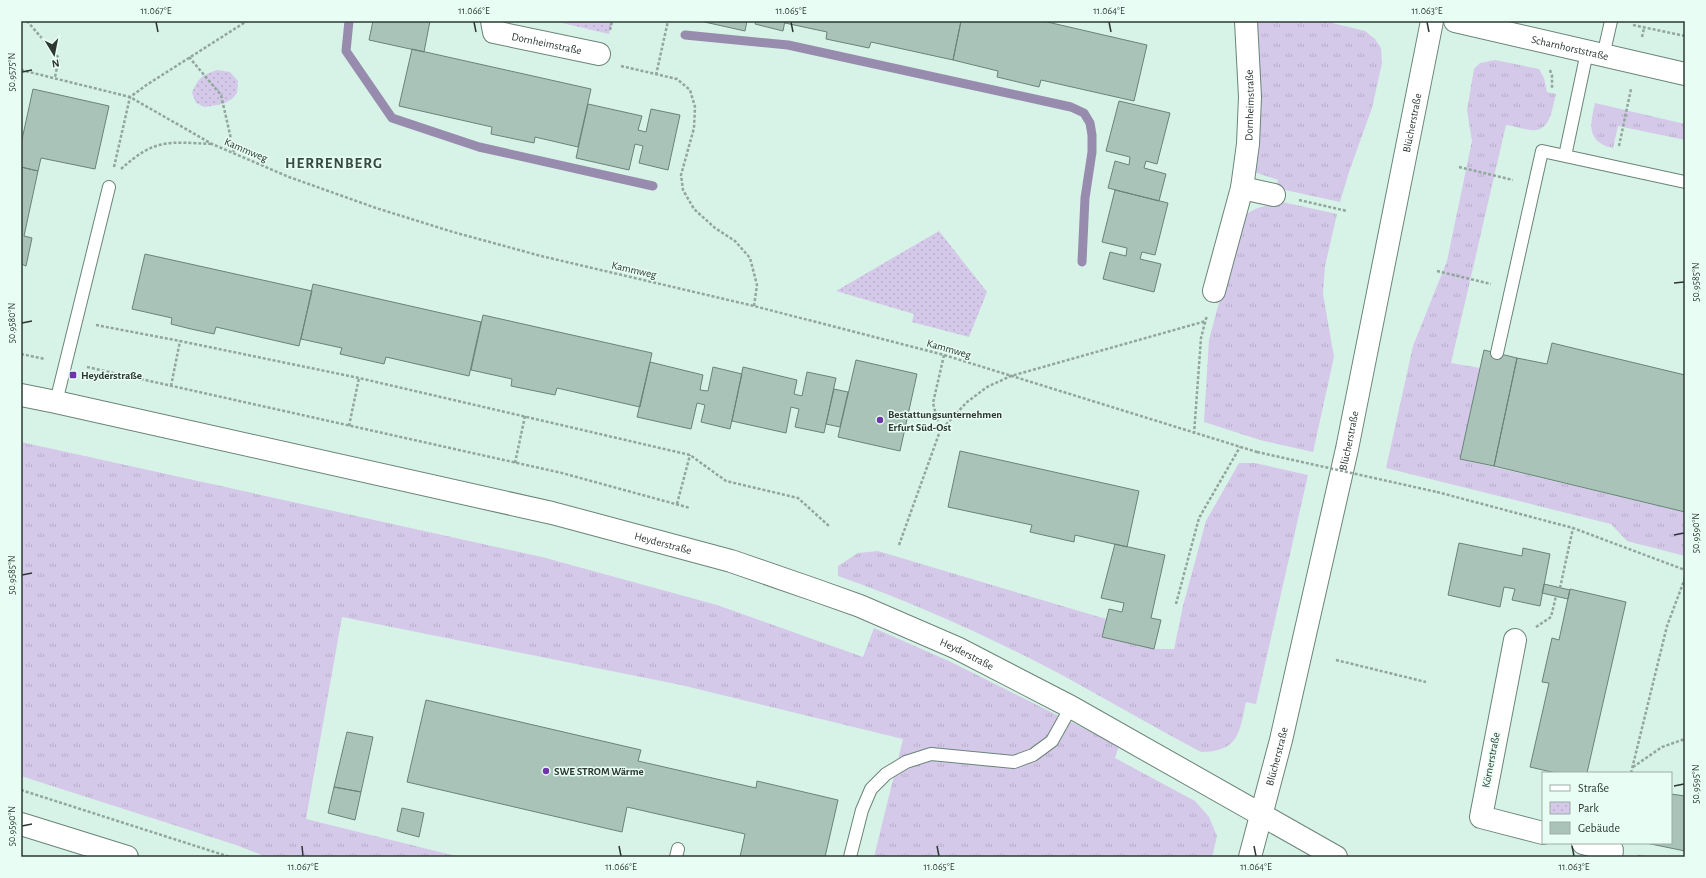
<svg xmlns="http://www.w3.org/2000/svg" width="1706" height="878" font-family="'Alegreya Sans',sans-serif">
  <style>
    .grass { fill: url(#grass-tufts) }
    .park { fill: url(#park-dots) }
    .lines { fill: none; stroke-linecap: round; stroke-linejoin: round }
    .stream { stroke: #978cad; stroke-width: 9 }
    .building { fill: #a9c3b8; stroke: #6a8378 }
    .lane-casing { stroke: #6b8479; stroke-width: 14 }
    .street-casing { stroke: #6b8479; stroke-width: 24 }
    .secondary-casing { stroke: #6b8479; stroke-width: 24 }
    .path { stroke: #91a69d; stroke-width: 2.5; stroke-dasharray: 3 2; stroke-linecap: butt }
    .lane { stroke: #fff; stroke-width: 12 }
    .street { stroke: #fff; stroke-width: 22 }
    .secondary { stroke: #fff; stroke-width: 22 }
    .path-bridge { stroke: #91a69d; stroke-width: 2.5; stroke-dasharray: 3 2; stroke-linecap: butt }
    .ticks { fill: none; stroke: #2d3733; stroke-width: 1.5 }
    .poi-dot { fill: #6f35ab; stroke: #e8fef4; stroke-width: 1.5 }
    .labels { text-anchor: middle; dominant-baseline: central; stroke-width: 3; stroke-linejoin: round; paint-order: stroke }
    .street-label { font-size: 11px; fill: #2d3733; stroke: #e8fef4 }
    .poi-label { font-size: 11px; font-weight: bold; fill: #2d3733; stroke: #e8fef4; text-anchor: start }
    .district-label { font-size: 15px; font-weight: bold; letter-spacing: 1px; fill: #364d43; stroke: #e8fef4 }
    .neatline { fill: none; stroke: #2d3733; stroke-width: 1.5 }
    .ticks-label { font-size: 10px; text-anchor: middle; fill: #2d3733 }
  </style>
  <defs>
    <pattern id="grass-tufts" width="24" height="20" patternUnits="userSpaceOnUse"><rect width="24" height="20" fill="#d5c9ea"/><path d="M3 7l-1-3M5 7V3M7 7l1-3M15 17l-1-3M17 17v-4M19 17l1-3" fill="none" stroke="#b7adc9"/></pattern>
    <pattern id="park-dots" width="8" height="8" patternUnits="userSpaceOnUse"><rect width="8" height="8" fill="#d5c9ea"/><path d="M2 2h.1M6 6h.1" fill="none" stroke="#b7adc9" stroke-width="1.8" stroke-linecap="round"/></pattern>
  </defs>
  <rect width="100%" height="100%" fill="#d7f2e6"/>
  <!-- grass -->
  <path class="grass" d="M 1253,21 L 1324,21 L 1365,31 L 1375,39 L 1381,48 L 1382,63 L 1372,108 L 1349,172 L 1340,202 L 1276,188 L 1278,180 L 1251,171 Z
    M 1495,60 L 1539,69 L 1544,78 L 1547,92 L 1556,94 C 1552,108 1551,133 1530,130 C 1522,129 1514,126 1506,125 L 1451,363 L 1480,368 L 1460,459 L 1685,512 L 1685,556 L 1627,541 L 1611,524 L 1386,468 L 1413,346 L 1447,261 L 1472,141 L 1467,110 L 1474,69 L 1480,63 Z
    M 1595,103 L 1685,124 L 1685,140 L 1618,126 L 1613,148 C 1586,142 1590,124 1595,103 Z
    M 1273,200 L 1337,214 L 1325,266 L 1323,294 L 1334,357 L 1313,452 L 1260,440 L 1204,422 L 1209,340 L 1241,219 C 1250,210 1258,207 1271,205 Z
    M 21,442 L 542,557 L 717,605 L 863,657 L 874,628 L 951,662 L 1119,746 L 1115,758 L 1195,801 L 1209,817 L 1217,836 L 1212,857 L 874,857 L 903,739 L 681,685 L 342,617 L 306,819 L 460,857 L 267,857 L 236,845 L 21,776 Z
    M 1239,463 L 1255,463 L 1308,475 L 1256,704 L 1246,702 C 1239,734 1239,751 1201,752 C 1154,727 1108,700 1060,674 C 988,636 914,603 838,576 L 838,566 L 858,553 L 878,551 L 1106,619 L 1102,637 L 1154,649 L 1174,649 L 1183,606 L 1206,521 Z"/>
  <!-- park -->
  <path class="park" d="M 554,21 L 612,21 L 609,34 Z
    M 217,70 L 230,72 L 238,81 L 237,93 L 232,99 L 223,104 L 205,107 L 196,103 L 192,93 C 198,78 202,75 217,70 Z
    M 939,231 L 987,292 L 969,337 L 912,322 L 914,314 L 836,291 Z"/>
  <g class="lines">
    <!-- stream -->
    <path class="stream" d="M 349,21 L 346,51 L 392,118 L 479,147 L 653,186
      M 685,35 L 788,45 L 1071,107 L 1084,113 L 1090,123 L 1092,135 L 1092,152 L 1085,198 L 1082,262"/>
  </g>
  <!-- building -->
  <path class="building" d="M 373,21 L 430,21 L 424,52 L 369,40 Z
    M 700,21 L 747,21 L 745,31 Z
    M 756,21 L 785,21 L 783,31 L 755,24 Z
    M 785,21 L 961,21 L 953,60 L 871,42 L 869,48 L 826,39 L 827,32 L 785,23 Z
    M 961,21 L 1043,21 L 1147,45 L 1134,101 L 1041,80 L 1039,87 L 997,77 L 998,71 L 953,60 Z
    M 412,49 L 591,89 L 578,147 L 535,137 L 534,143 L 491,134 L 492,127 L 399,106 Z
    M 33,89 L 109,106 L 95,169 L 41,158 L 38,171 L 21,167 L 21,144 Z
    M 1119,101 L 1170,113 L 1157,164 L 1146,161 L 1144,168 L 1166,174 L 1159,201 L 1108,188 L 1115,161 L 1129,165 L 1130,157 L 1106,151 Z
    M 588,104 L 642,116 L 638,130 L 646,132 L 651,109 L 680,115 L 668,170 L 639,163 L 643,146 L 635,144 L 629,170 L 576,158 Z
    M 21,167 L 38,171 L 24,236 L 32,238 L 26,266 L 21,264 Z
    M 1115,190 L 1168,203 L 1155,255 L 1142,252 L 1140,259 L 1161,264 L 1154,292 L 1103,279 L 1110,252 L 1126,256 L 1127,248 L 1102,242 Z
    M 145,254 L 312,291 L 299,346 L 216,327 L 214,334 L 191,329 L 171,324 L 172,318 L 132,309 Z
    M 313,284 L 481,322 L 469,376 L 386,357 L 384,364 L 340,354 L 342,348 L 301,339 Z
    M 483,315 L 652,353 L 640,407 L 557,388 L 555,395 L 511,386 L 512,379 L 471,370 Z
    M 1552,343 L 1685,375 L 1685,512 L 1494,466 L 1517,358 L 1547,364 Z
    M 1484,350 L 1517,358 L 1494,466 L 1460,459 Z
    M 856,360 L 917,374 L 900,451 L 838,437 Z
    M 650,362 L 703,375 L 700,390 L 708,391 L 713,367 L 742,374 L 730,429 L 701,422 L 705,405 L 697,403 L 691,429 L 637,417 Z
    M 743,367 L 797,380 L 794,394 L 802,396 L 807,372 L 836,378 L 824,433 L 795,427 L 799,409 L 791,407 L 786,433 L 732,421 Z
    M 834,389 L 848,392 L 840,427 L 826,424 Z
    M 960,451 L 1139,491 L 1127,547 L 1075,535 L 1074,542 L 1030,532 L 1032,525 L 948,507 Z
    M 1459,543 L 1522,556 L 1523,548 L 1550,554 L 1540,606 L 1512,600 L 1515,589 L 1504,587 L 1500,607 L 1448,595 Z
    M 1115,544 L 1165,555 L 1151,618 L 1161,620 L 1154,649 L 1102,637 L 1109,609 L 1122,612 L 1124,603 L 1101,598 Z
    M 1544,584 L 1570,590 L 1568,599 L 1542,593 Z
    M 1570,589 L 1626,602 L 1587,773 L 1556,773 L 1530,767 L 1549,683 L 1542,682 L 1552,638 L 1559,640 Z
    M 426,700 L 641,750 L 638,761 L 756,788 L 757,781 L 838,800 L 825,857 L 740,857 L 745,834 L 627,807 L 622,832 L 407,782 Z
    M 347,732 L 373,737 L 361,792 L 334,787 Z
    M 334,787 L 361,792 L 355,820 L 328,813 Z
    M 1671,794 L 1685,796 L 1685,851 L 1646,843 L 1671,843 Z
    M 402,808 L 424,813 L 419,837 L 397,831 Z"/>
  <g class="lines">
    <defs>
      <path id="lane" d="M 1603,56 L 1611,21
        M 1565,156 L 1587,52
        M 1497,353 L 1542,151 L 1685,182
        M 56,402 L 109,187
        M 676,857 L 678,849
        M 850,857 L 862,810 L 871,789 L 886,774 L 906,762 L 931,754 L 1014,762 L 1033,755 L 1052,741 L 1071,707"/>
      <g id="street">
        <path id="s1" d="M 492,21 L 494,32 L 599,54"/>
        <path id="s2" d="M 1455,21 L 1685,74"/>
        <path d="M 1242,188 L 1274,195"/>
        <path id="s3" d="M 1214,291 L 1242,188 L 1248,144 L 1250,97 L 1246,21"/>
        <path id="s4" d="M 21,395 L 56,402 L 552,513 L 731,561 L 815,590 L 860,606 L 957,648 L 1071,707 L 1336,857"/>
        <path d="M 1515,640 L 1481,817 L 1543,833"/>
        <path d="M 1583,843 L 1612,850 L 1611,857"/>
      </g>
      <g id="secondary">
        <path d="M 21,824 L 127,857"/>
        <path id="s5" d="M 1250,857 L 1281,740 L 1347,449 L 1432,21"/>
      </g>
    </defs>
    <!-- lane casing -->
    <use href="#lane" class="lane-casing"/>
    <!-- street casing -->
    <use href="#street" class="street-casing"/>
    <!-- secondary casing -->
    <use href="#secondary" class="secondary-casing"/>
    <!-- path -->
    <path class="path" d="M 27,21 L 59,58 L 55,77
      M 1633,25 L 1685,36
      M 610,30 L 612,21
      M 1642,37 L 1644,28
      M 189,57 L 221,95 L 234,152
      M 621,66 L 677,79 L 690,90 L 695,107 L 694,128 L 681,175 L 683,190 L 694,209 L 715,228 L 735,241 L 750,258 L 757,285 L 754,306
      M 21,70 L 130,97 L 212,144 L 289,177 L 376,208 L 453,232 L 541,256 L 754,306 L 944,355 L 1257,452
      M 1550,70 L 1552,76 L 1552,88
      M 656,75 L 668,21
      M 1619,146 L 1631,89
      M 114,167 L 130,97 L 148,84 L 247,21
      M 1459,167 L 1513,180
      M 121,169 C 155,138 169,142 212,144
      M 1299,200 L 1347,211
      M 1437,271 L 1491,284
      M 96,325 L 180,341 L 359,378 L 690,455 L 726,481 L 798,498 L 829,526
      M 21,354 L 45,359
      M 87,367 L 562,473 L 690,508
      M 171,386 L 180,341
      M 349,426 L 359,378
      M 940,431 L 933,403 L 944,355
      M 1194,434 L 1201,338 L 1207,315
      M 515,463 L 525,416
      M 1437,492 L 1573,528 L 1685,570
      M 677,504 L 690,455
      M 899,545 L 940,431 L 967,402 L 987,387 L 1011,376 L 1206,321
      M 1560,588 L 1573,528
      M 1176,604 L 1199,518 L 1240,447
      M 1536,627 L 1551,617 L 1556,596
      M 1336,660 L 1426,682
      M 1633,767 L 1662,747 L 1685,739
      M 1631,773 L 1667,626 L 1685,578
      M 21,790 L 230,857
      M 1638,856 L 1645,857"/>
    <!-- lane -->
    <use href="#lane" class="lane"/>
    <!-- street -->
    <use href="#street" class="street"/>
    <!-- secondary -->
    <use href="#secondary" class="secondary"/>
    <!-- path-bridge -->
    <path class="path-bridge" d="M 1257,452 L 1437,492"/>
  </g>
  <!-- ticks -->
  <path class="ticks" d="M 156,22 L 158,32M 474,22 L 476,32M 791,22 L 793,32M 1109,22 L 1111,32M 1427,22 L 1429,32M 22,72 L 32,70M 1674,283 L 1684,282M 22,323 L 32,321M 1674,535 L 1684,533M 22,575 L 32,573M 1674,786 L 1684,784M 22,826 L 32,824M 302,846 L 303,856M 619,846 L 621,856M 937,846 L 939,856M 1254,846 L 1256,856M 1572,846 L 1574,856"/>
  <!-- markers -->
  <g class="poi-dot">
    <rect x="69" y="371" width="8" height="8" rx="2"/>
    <circle cx="880" cy="420" r="4"/>
    <circle cx="546" cy="771" r="4"/>
  </g>
  <g class="labels">
    <!-- street labels -->
    <g class="street-label">
      <text stroke="none"><textPath href="#s1" startOffset="65">Dornheimstraße</textPath></text>
      <text stroke="none"><textPath href="#s2" startOffset="118">Scharnhorststraße</textPath></text>
      <text stroke="none"><textPath href="#s3" startOffset="190">Dornheimstraße</textPath></text>
      <text stroke="none"><textPath href="#s5" startOffset="752">Blücherstraße</textPath></text>
      <text transform="translate(246 150) rotate(23)">Kammweg</text>
      <text transform="translate(634 270) rotate(13)">Kammweg</text>
      <text transform="translate(949 349) rotate(16)">Kammweg</text>
      <text stroke="none"><textPath href="#s5" startOffset="428">Blücherstraße</textPath></text>
      <text stroke="none"><textPath href="#s4" startOffset="659">Heyderstraße</textPath></text>
      <text stroke="none"><textPath href="#s4" startOffset="983">Heyderstraße</textPath></text>
      <text stroke="none"><textPath href="#s5" startOffset="104">Blücherstraße</textPath></text>
      <text transform="translate(1491 760) rotate(-79)">Körnerstraße</text>
    </g>
    <!-- poi labels -->
    <g class="poi-label">
      <text x="81" y="375">Heyderstraße</text>
      <text x="888" y="414">Bestattungsunternehmen<tspan x="888" dy="13">Erfurt Süd-Ost</tspan></text>
      <text x="554" y="771">SWE STROM Wärme</text>
    </g>
    <!-- district labels -->
    <g class="district-label">
      <text x="334" y="163">HERRENBERG</text>
    </g>
  </g>
  <!-- border -->
  <rect width="1706" height="878" fill="none" stroke="#e8fef4" stroke-width="44"/>
  <!-- legend -->
  <rect x="1542" y="772" width="130" height="72" fill="#e8fef4" stroke="#9daea7"/>
  <rect x="1550" y="785" width="20" height="6" fill="#ffffff" stroke="#9daea7"/>
  <text x="1578" y="792" font-size="12" fill="#2d3733">Straße</text>
  <rect x="1550" y="802" width="20" height="12" fill="url(#park-dots)" stroke="#9daea7"/>
  <text x="1578" y="812" font-size="12" fill="#2d3733">Park</text>
  <rect x="1550" y="822" width="20" height="12" fill="#a9c3b8" stroke="#9daea7"/>
  <text x="1578" y="832" font-size="12" fill="#2d3733">Gebäude</text>
  <!-- north arrow -->
  <g transform="translate(54 54) rotate(170)" stroke="#e8fef4" stroke-width="3" paint-order="stroke">
  <path d="M0-3L7 15L0 10L-7 15Z" fill="#2d3733"/>
  <text y="-6" font-size="11" font-weight="bold" text-anchor="middle" fill="#2d3733">N</text>
  </g>
  <rect x="22" y="22" width="1662" height="834" class="neatline"/>
  <g class="ticks-label">
    <text x="156" y="14">11.067°E</text>
    <text x="474" y="14">11.066°E</text>
    <text x="791" y="14">11.065°E</text>
    <text x="1109" y="14">11.064°E</text>
    <text x="1427" y="14">11.063°E</text>
    <text transform="translate(11 72) rotate(-90)" y="4">50.9575°N</text>
    <text transform="translate(1695 282) rotate(-90)" y="4">50.9585°N</text>
    <text transform="translate(11 323) rotate(-90)" y="4">50.9580°N</text>
    <text transform="translate(1695 533) rotate(-90)" y="4">50.9590°N</text>
    <text transform="translate(11 575) rotate(-90)" y="4">50.9585°N</text>
    <text transform="translate(1695 784) rotate(-90)" y="4">50.9595°N</text>
    <text transform="translate(11 826) rotate(-90)" y="4">50.9590°N</text>
    <text x="303" y="870">11.067°E</text>
    <text x="621" y="870">11.066°E</text>
    <text x="939" y="870">11.065°E</text>
    <text x="1256" y="870">11.064°E</text>
    <text x="1574" y="870">11.063°E</text>
  </g>
</svg>
